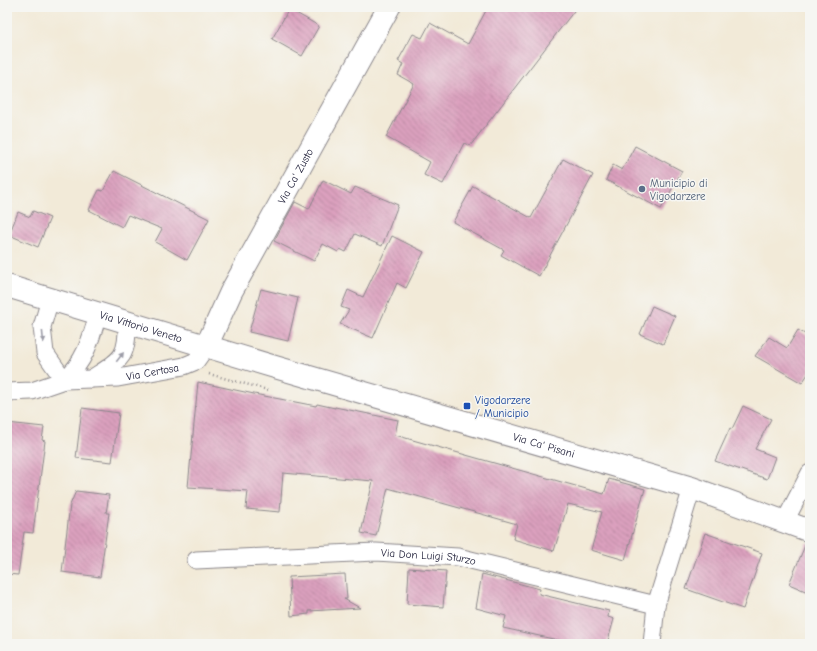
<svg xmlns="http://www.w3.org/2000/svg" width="817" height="651" font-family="'Comic Neue',sans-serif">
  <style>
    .building { fill: url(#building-back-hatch) }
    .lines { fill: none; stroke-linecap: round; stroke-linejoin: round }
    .street-casing { stroke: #8a868a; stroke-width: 19 }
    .secondary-casing { stroke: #8a868a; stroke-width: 24 }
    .path { stroke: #8a868a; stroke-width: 2.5; stroke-dasharray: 1 3; stroke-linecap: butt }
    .street { stroke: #fff; stroke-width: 17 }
    .secondary { stroke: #fff; stroke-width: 22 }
    .oneway { fill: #9c9ca7 }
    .service-dot { fill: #5c6f8a; stroke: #f6f6f2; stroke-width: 1.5 }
    .transit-dot { fill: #1a4fb4; stroke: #f6f6f2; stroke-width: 1.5 }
    .labels { text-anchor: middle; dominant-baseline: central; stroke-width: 3; stroke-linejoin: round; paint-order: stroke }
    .street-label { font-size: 11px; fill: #22223b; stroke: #f6f6f2 }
    .service-label { font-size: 11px; fill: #4e5e75; stroke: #f6f6f2; text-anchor: start }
    .transit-label { font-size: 11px; fill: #164399; stroke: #f6f6f2; text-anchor: start }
  </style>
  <defs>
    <pattern id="building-back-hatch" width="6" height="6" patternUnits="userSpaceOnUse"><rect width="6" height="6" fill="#dba0be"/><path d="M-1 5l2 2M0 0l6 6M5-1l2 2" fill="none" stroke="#b1829c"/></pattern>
  </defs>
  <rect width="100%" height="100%" fill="#f6f6f2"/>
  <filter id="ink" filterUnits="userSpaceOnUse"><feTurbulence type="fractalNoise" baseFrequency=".025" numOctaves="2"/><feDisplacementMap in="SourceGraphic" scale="8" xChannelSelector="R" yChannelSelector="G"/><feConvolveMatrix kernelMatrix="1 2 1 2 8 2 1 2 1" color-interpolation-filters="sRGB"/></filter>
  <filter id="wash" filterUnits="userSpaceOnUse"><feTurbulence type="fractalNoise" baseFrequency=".012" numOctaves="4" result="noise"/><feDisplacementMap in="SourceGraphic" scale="16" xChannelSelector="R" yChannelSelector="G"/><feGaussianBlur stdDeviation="0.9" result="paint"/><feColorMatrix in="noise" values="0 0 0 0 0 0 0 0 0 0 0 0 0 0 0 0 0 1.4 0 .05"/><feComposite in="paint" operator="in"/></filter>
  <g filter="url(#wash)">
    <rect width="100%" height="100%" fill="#f2ead8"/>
    <g id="blocks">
      <!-- building -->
      <path class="building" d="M 488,7 L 577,7 L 470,146 L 464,143 L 443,184 L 424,175 L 430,162 L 386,137 L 414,84 L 398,75 L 403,64 L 398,61 L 413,34 L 422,38 L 430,23 L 468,44 Z
        M 289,9 L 319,26 L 302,56 L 272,39 Z
        M 635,146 L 682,171 L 661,209 L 606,180 L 613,165 L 622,170 Z
        M 563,159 L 593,175 L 539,276 L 501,255 L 504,250 L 453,222 L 473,186 L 531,218 Z
        M 114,171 L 209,219 L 187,260 L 155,242 L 162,229 L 128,215 L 122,227 L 89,210 L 99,190 L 103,191 Z
        M 323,180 L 351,194 L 355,187 L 398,205 L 382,246 L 355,234 L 346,252 L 340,249 L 338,252 L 323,244 L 314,261 L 274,241 L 295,202 L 309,209 Z
        M 33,211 L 50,218 L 38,247 L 9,235 L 18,212 L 30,217 Z
        M 392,236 L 424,252 L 406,288 L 397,283 L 373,338 L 340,324 L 349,310 L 341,307 L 348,290 L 363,297 Z
        M 261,289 L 298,298 L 288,341 L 249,332 Z
        M 652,306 L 675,316 L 663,344 L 640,334 Z
        M 798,330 L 810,337 L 810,371 L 802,383 L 755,356 L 769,337 L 787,348 Z
        M 198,382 L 254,394 L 316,406 L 317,404 L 335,408 L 335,407 L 398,420 L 395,435 L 604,494 L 609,479 L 645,489 L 625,560 L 591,550 L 602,512 L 568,504 L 554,551 L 513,539 L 517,524 L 388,488 L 376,536 L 361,533 L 373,481 L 283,473 L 280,512 L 246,509 L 248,491 L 188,487 Z
        M 743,406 L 771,419 L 755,449 L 775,457 L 767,479 L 715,461 L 730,428 L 732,429 Z
        M 82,408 L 119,413 L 112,462 L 76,458 Z
        M 7,423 L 44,427 L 42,440 L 45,441 L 33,533 L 24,532 L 18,575 L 7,574 Z
        M 76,491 L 109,495 L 106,513 L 109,513 L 100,577 L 62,572 L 70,505 Z
        M 705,533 L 762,553 L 743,609 L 686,589 Z
        M 806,543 L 810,543 L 810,593 L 789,584 Z
        M 409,568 L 446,571 L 443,607 L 407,604 Z
        M 345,574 L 347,599 L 344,599 L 360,608 L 309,611 L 309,614 L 291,616 L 289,577 Z
        M 482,574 L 540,589 L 539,594 L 609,611 L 608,617 L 614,619 L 607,644 L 576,644 L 503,628 L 506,616 L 476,608 Z"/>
    </g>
  </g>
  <g filter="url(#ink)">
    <use href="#blocks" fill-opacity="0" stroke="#8a868a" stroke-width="1"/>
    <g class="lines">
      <defs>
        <g id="street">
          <path d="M 50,299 L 42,327 L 45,353 L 64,380"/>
          <path d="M 91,379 C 120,360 128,359 127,323"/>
          <path d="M 64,380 C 85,362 91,339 98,314"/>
          <path id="s1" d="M 7,392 L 32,391 L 64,380 L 118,378 L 184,366 L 196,361 L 206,347"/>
          <path d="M 785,521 L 810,473"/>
          <path id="s2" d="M 196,560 L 376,552 L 458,557 L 656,605"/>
          <path d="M 652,644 L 656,605 L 692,488"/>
        </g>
        <g id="secondary">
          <path id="s3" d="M 7,286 L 275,367 L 692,488 L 810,531"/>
          <path id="s4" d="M 206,347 L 231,292 L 389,7"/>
        </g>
      </defs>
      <!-- street casing -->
      <use href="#street" class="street-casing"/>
      <!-- secondary casing -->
      <use href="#secondary" class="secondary-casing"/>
      <!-- path -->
      <path class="path" d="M 209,374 L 268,390 L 268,388"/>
      <!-- street -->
      <use href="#street" class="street"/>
      <!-- secondary -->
      <use href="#secondary" class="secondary"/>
    </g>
    <!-- one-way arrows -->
    <defs><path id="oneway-solid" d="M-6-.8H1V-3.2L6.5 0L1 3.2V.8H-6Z"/></defs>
    <g class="oneway">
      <use href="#oneway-solid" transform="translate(43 337) rotate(84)"/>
      <use href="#oneway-solid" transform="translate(120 357) rotate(-52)"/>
    </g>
  </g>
  <!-- markers -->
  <circle class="service-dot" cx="642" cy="189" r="4"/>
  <rect class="transit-dot" x="463" y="402" width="8" height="8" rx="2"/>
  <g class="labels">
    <!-- street labels -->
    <g class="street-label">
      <text stroke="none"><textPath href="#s4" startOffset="193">Via Ca' Zusto</textPath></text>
      <text stroke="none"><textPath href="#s3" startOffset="140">Via Vittorio Veneto</textPath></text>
      <text stroke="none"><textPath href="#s1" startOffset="148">Via Certosa</textPath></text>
      <text stroke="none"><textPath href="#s3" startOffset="560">Via Ca' Pisani</textPath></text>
      <text stroke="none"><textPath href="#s2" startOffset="233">Via Don Luigi Sturzo</textPath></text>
    </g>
    <!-- service labels -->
    <g class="service-label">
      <text x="650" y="183">Municipio di<tspan x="650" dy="13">Vigodarzere</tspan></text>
    </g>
    <!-- transit labels -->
    <g class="transit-label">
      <text x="475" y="400">Vigodarzere<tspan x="475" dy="13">/ Municipio</tspan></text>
    </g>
  </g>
  <!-- margin -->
  <rect width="817" height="651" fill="none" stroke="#f6f6f2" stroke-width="24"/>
</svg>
